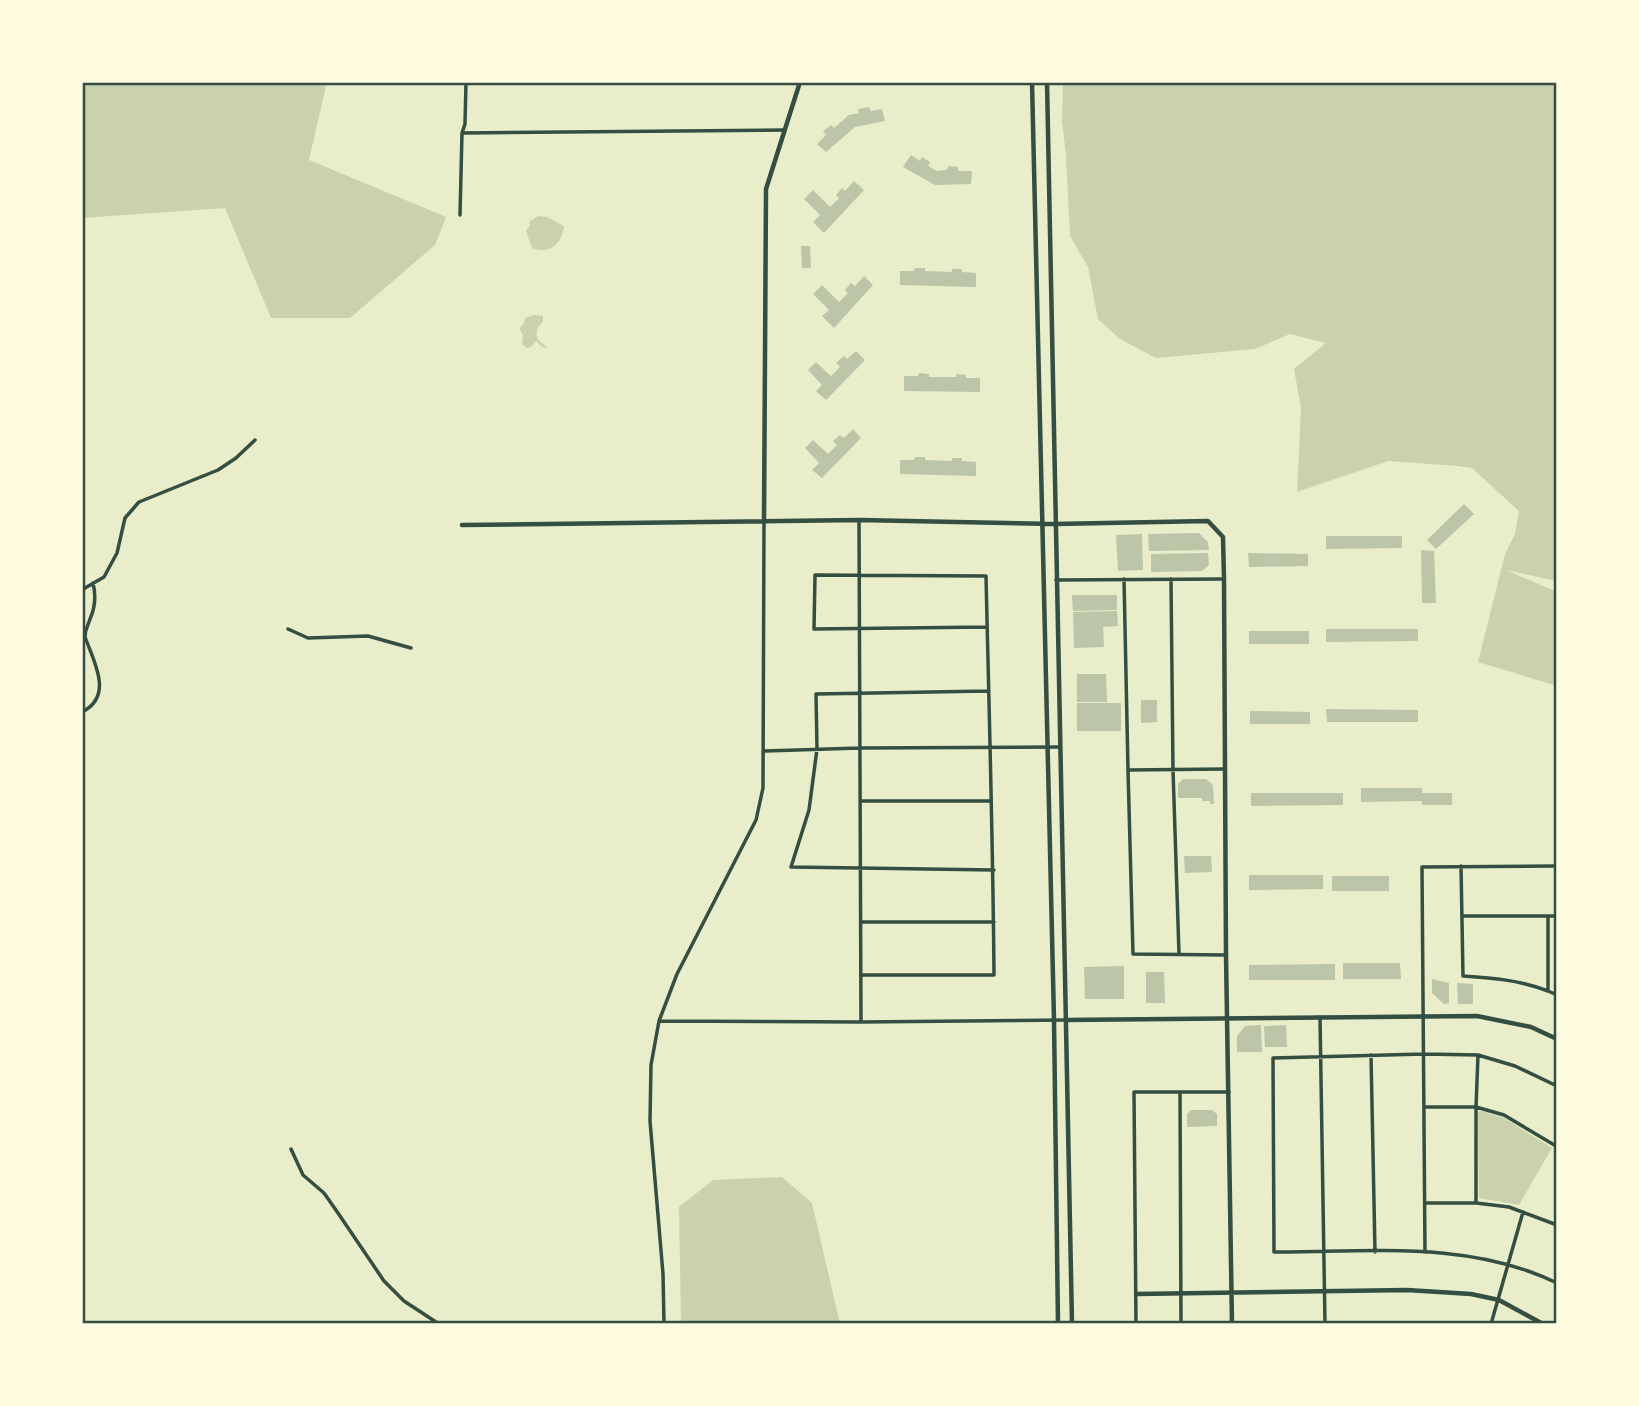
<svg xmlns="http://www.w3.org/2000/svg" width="1639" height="1406" font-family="'Asap Condensed',sans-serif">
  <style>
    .green { fill: #cad2ad }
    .building { fill: #bcc5a7 }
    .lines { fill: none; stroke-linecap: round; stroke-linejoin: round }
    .minor { stroke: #344e41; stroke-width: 3.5 }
    .tertiary { stroke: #344e41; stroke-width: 4.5 }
    .neatline { fill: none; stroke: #344e41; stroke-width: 2.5 }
  </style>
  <rect width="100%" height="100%" fill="#e9edc9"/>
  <!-- green -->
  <path class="green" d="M 82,82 L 327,82 L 309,160 L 446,217 L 435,245 L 350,318 L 271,318 L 225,208 L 82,218 Z
    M 1063,82 L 1557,82 L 1557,581 L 1506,570 L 1557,592 L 1557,686 L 1478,662 L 1505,554 L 1515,534 L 1519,511 L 1472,468 L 1457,466 L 1388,461 L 1297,492 L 1301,408 L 1294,369 L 1326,343 L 1290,334 L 1255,349 L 1156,358 L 1120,339 L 1098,319 L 1088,267 L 1070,236 L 1066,156 L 1062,120 Z
    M 538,216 L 547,217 L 564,226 C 562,243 551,255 532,248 L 526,231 L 530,225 L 529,222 Z
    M 534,315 L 543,316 L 543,322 L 538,327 C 533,340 542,342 548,348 L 542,347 L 536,341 L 531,347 L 527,348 L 522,344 L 523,335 L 519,328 L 524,323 L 525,318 Z
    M 1481,1111 L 1504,1118 L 1552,1148 L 1519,1205 L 1479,1198 L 1478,1112 Z
    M 782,1177 L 812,1203 L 840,1324 L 681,1324 L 679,1207 L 713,1180 Z"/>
  <!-- building -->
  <path class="building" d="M 869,107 L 871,111 L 882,109 L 885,121 L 855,127 L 826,152 L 817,144 L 826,135 L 823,131 L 831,125 L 834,128 L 849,115 L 859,113 L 858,109 Z
    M 911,155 L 920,161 L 922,157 L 930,162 L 928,166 L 937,171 L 947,170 L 948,166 L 958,167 L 958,171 L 972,171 L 971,184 L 935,185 L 903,167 Z
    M 854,181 L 864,190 L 824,233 L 813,222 L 820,215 L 804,199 L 813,190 L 830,207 L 839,198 L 836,195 L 842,188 L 845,191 Z
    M 801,246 L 810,246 L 811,268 L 802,268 Z
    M 915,268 L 925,268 L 925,271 L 952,272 L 952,269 L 962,269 L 962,272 L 976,273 L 976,287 L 900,285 L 900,271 L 914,271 Z
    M 864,276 L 873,285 L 834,328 L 822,316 L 829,310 L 813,294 L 822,285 L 839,302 L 848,293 L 845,290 L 851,283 L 855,286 Z
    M 856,351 L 865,360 L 826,400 L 816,391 L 822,385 L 808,370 L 816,362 L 831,376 L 840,367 L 836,363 L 844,356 L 847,359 Z
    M 919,373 L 929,374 L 929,377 L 956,377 L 956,374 L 966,375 L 966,378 L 980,378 L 980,392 L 904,391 L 904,376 L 918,376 Z
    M 853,429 L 861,438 L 822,478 L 812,470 L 819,463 L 805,448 L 813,440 L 828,454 L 837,445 L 833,441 L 840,435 L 844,438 Z
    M 915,457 L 925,457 L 925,460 L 952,461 L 952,458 L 962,458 L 962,461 L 976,462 L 976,476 L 900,474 L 900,460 L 914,460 Z
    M 1464,504 L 1474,514 L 1436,549 L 1427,540 Z
    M 1199,533 L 1208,542 L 1209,550 L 1149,551 L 1148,534 Z
    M 1142,534 L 1143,570 L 1118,571 L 1116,535 Z
    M 1326,536 L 1402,536 L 1402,548 L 1326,549 Z
    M 1421,550 L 1434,551 L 1436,603 L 1422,603 Z
    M 1208,553 L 1209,565 L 1202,571 L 1151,572 L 1151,554 Z
    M 1248,553 L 1308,554 L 1308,566 L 1249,567 Z
    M 1072,595 L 1117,595 L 1117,610 L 1073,611 Z
    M 1117,611 L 1118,626 L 1103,627 L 1104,647 L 1074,648 L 1073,612 Z
    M 1326,629 L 1418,629 L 1418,641 L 1326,642 Z
    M 1249,631 L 1309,631 L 1309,644 L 1249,644 Z
    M 1077,674 L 1106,674 L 1107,702 L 1077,702 Z
    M 1141,700 L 1157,700 L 1157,722 L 1141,723 Z
    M 1077,703 L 1121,703 L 1121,731 L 1077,731 Z
    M 1326,709 L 1418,710 L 1418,722 L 1327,722 Z
    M 1250,711 L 1310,712 L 1310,724 L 1250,724 Z
    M 1183,779 L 1206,779 L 1213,785 L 1214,804 L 1210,804 L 1210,801 L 1202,801 L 1202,798 L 1178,798 L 1178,784 Z
    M 1361,788 L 1422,788 L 1422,793 L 1452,793 L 1452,805 L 1422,805 L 1422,801 L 1361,802 Z
    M 1251,793 L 1343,793 L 1343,805 L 1251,806 Z
    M 1184,856 L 1211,856 L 1212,872 L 1185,873 Z
    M 1249,875 L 1323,875 L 1323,889 L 1249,890 Z
    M 1332,876 L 1389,876 L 1389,891 L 1332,891 Z
    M 1343,963 L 1400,963 L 1401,979 L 1343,979 Z
    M 1335,964 L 1335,980 L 1249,980 L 1249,965 Z
    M 1124,966 L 1124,999 L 1085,999 L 1084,967 Z
    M 1146,972 L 1164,972 L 1165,1003 L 1146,1003 Z
    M 1432,979 L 1449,983 L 1449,1003 L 1444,1004 L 1432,993 Z
    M 1457,983 L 1473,984 L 1473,1004 L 1458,1004 Z
    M 1261,1025 L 1262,1052 L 1237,1052 L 1237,1036 L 1245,1026 Z
    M 1286,1025 L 1287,1047 L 1265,1047 L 1264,1026 Z
    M 1191,1110 L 1212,1110 L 1217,1114 L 1217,1126 L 1187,1127 L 1187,1114 Z"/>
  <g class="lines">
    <!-- minor -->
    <path class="minor" d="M 462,133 L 784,130
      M 460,215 L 462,133 L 465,124 L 466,82
      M 859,520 L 861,1022
      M 1124,579 L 1128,770
      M 1171,579 L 1173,770 L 1179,954
      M 1056,580 L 1224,579
      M 82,592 L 85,588 L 104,577 L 117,553 L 125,518 L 139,502 L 218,470 L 236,458 L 255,440
      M 288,629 L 308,638 L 368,636 L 411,648
      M 988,691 L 816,694 L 817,749 L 809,810 L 791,867 L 994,870
      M 82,712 C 114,696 94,662 85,637 C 85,629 88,626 90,619 C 95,608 96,595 93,583
      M 765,751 L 860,748 L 1060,747
      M 1225,769 L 1128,770 L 1133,954 L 1226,955
      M 860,801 L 990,801
      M 1461,866 L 1463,976 C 1492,978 1520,980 1548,991 L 1548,916 L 1557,916
      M 1462,916 L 1548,916
      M 861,922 L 994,922
      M 861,975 L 994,975 C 993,842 989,709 986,576 L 815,575 L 814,629 L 987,627
      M 1548,991 L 1557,995
      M 1320,1017 L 1325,1324
      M 659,1021 L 861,1022 L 1066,1020
      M 1371,1055 L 1375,1252
      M 1478,1055 L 1424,1054 L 1273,1058 L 1274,1252 C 1369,1252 1469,1240 1557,1283
      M 1557,1086 L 1515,1066 L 1478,1055 L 1476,1107 L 1476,1203 L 1509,1207 L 1557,1225
      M 1180,1092 L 1181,1324
      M 1425,1107 L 1476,1107 L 1504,1115 L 1556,1146 L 1557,1144
      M 291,1149 L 303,1175 L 324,1193 L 338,1213 L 384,1281 L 404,1301 L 439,1324
      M 1425,1203 L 1476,1203
      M 1425,1252 L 1422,867 L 1557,866
      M 664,1324 L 663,1274 L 650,1121 L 651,1065 L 659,1021 L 677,974 L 756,820 L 763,788 L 764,522
      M 1136,1324 L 1134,1092 L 1229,1092
      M 1491,1324 L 1523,1212"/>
    <!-- tertiary -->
    <path class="tertiary" d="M 1032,82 L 1054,1020 L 1058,1324
      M 1047,82 L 1072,1324
      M 764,522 L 766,189 L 800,82
      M 462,525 L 859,520 L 1055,524 L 1208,521 L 1223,537 L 1224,579 L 1226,955 L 1232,1324
      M 1066,1020 L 1477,1016 L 1531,1027 L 1557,1039
      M 1136,1294 L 1407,1290 L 1471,1294 L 1499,1300 L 1543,1324"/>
  </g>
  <!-- border -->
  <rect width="1639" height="1406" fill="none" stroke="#fefae0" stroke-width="168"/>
  <rect x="84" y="84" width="1471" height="1238" class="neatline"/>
</svg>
